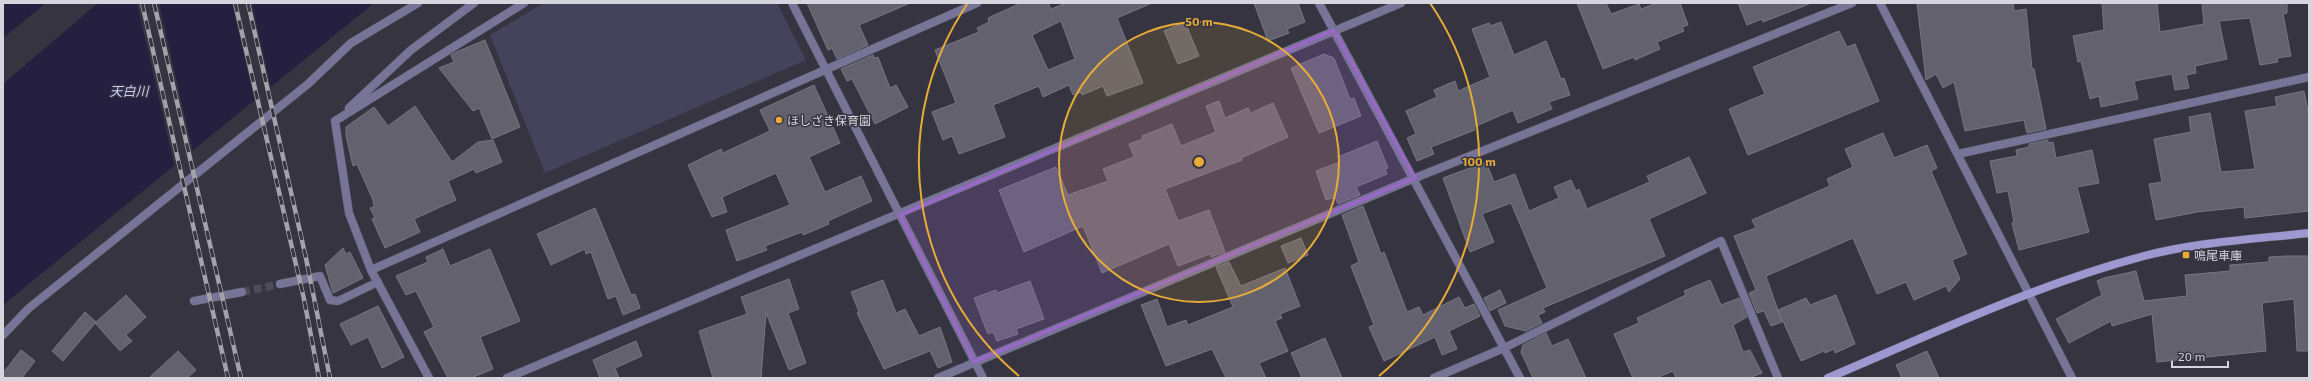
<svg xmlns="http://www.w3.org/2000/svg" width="2312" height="381" font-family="'Exo 2','Noto Sans JP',sans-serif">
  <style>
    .green { fill: #45425b }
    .water { fill: #251f40 }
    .pier { fill: #353440 }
    .building { fill: #63616e; stroke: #777683; fill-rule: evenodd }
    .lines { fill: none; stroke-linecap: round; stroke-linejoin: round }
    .street-tunnel { stroke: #4d4c58; stroke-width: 8; stroke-dasharray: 8 4; stroke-linecap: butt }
    .street-casing { stroke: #52515c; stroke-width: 9 }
    .secondary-casing { stroke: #52515c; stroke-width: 9 }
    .street { stroke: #787498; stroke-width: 8 }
    .secondary { stroke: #9e97d0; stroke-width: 8 }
    .rail-casing { stroke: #a3a2ab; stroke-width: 4.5 }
    .rail { stroke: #353440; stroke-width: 3; stroke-dasharray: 9; stroke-linecap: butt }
    .marked { fill: #9b67ca; fill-opacity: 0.2; stroke: #9b67ca; stroke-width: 3; stroke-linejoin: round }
    .ring { fill: none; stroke: #e7ac37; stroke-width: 2 }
    .poi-dot { fill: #e7ac37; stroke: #353440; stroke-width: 1.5 }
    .labels { text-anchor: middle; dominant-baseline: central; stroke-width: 3; stroke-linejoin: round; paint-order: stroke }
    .poi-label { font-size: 12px; fill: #d6d5dd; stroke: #353440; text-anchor: start }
    .water-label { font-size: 13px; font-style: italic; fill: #cec8fd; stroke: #353440 }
    .centre { fill: #e7ac37; stroke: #353440; stroke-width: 2 }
    .ring-label { font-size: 12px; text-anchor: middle; font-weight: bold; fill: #e7ac37; stroke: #353440; stroke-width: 3; stroke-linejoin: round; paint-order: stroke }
  </style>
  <rect width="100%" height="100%" fill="#353440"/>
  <!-- green -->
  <path class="green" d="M 544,3 L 777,3 L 806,60 L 545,173 L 490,35 Z"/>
  <!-- water -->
  <path class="water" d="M 3,3 L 46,3 L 3,38 Z
    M 98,3 L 374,3 L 3,305 L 3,84 Z"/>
  <!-- pier -->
  <path class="pier" d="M 137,3 L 159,3 L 193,153 L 175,168 Z
    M 232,3 L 252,3 L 271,89 L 255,103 Z"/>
  <!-- building -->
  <path class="building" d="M 807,3 L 910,3 L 859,25 L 868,45 L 837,59 L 832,48 L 828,50 Z
    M 1021,3 L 1048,3 L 1051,9 L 1066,3 L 1152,3 L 1117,18 L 1143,83 L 1107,96 L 1103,86 L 1082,95 L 1081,92 L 1073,95 L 1069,85 L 1043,97 L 1039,86 L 993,105 L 1005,137 L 959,154 L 952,136 L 943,140 L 932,112 L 956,103 L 935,50 L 979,32 L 977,28 L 989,22 L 988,18 ZM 1061,21 L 1075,59 L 1048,70 L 1032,35 Z
    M 1254,3 L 1298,3 L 1305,22 L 1287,29 L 1289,33 L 1268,41 Z
    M 1577,3 L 1606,3 L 1611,14 L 1639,4 L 1641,9 L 1657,3 L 1680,3 L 1688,25 L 1682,27 L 1684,31 L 1657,42 L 1660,49 L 1635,60 L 1634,57 L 1603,69 Z
    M 1738,3 L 1809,3 L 1809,4 L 1763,22 L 1762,19 L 1747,25 Z
    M 1917,3 L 2013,3 L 2014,11 L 2026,9 L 2032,69 L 2034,69 L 2046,129 L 2027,133 L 2024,120 L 1965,131 L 1954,82 L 1943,88 L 1936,74 L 1926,80 Z
    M 2102,3 L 2157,3 L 2160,32 L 2204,24 L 2202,3 L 2287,3 L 2287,13 L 2283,14 L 2291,56 L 2277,58 L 2278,62 L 2260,65 L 2250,18 L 2219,21 L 2227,59 L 2195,66 L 2196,73 L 2186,75 L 2189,88 L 2175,90 L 2172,74 L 2134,81 L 2138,99 L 2101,107 L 2099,96 L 2090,99 L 2081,61 L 2078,62 L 2073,36 L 2104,30 Z
    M 1185,22 L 1199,56 L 1178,64 L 1164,31 Z
    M 1501,22 L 1514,55 L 1546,41 L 1561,79 L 1564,78 L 1570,95 L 1549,102 L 1552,109 L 1518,123 L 1513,110 L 1474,127 L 1475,130 L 1431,147 L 1434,154 L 1417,161 L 1407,138 L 1416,134 L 1406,111 L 1437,97 L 1434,90 L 1455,81 L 1458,91 L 1490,77 L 1472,29 L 1489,23 L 1490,26 Z
    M 1839,31 L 1847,47 L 1855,44 L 1879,101 L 1748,155 L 1729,109 L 1765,94 L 1753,67 Z
    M 485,40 L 520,127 L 492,139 L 479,108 L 473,111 L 439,68 L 454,62 L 451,55 L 456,52 Z
    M 1324,54 L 1334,58 L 1350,99 L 1354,98 L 1361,116 L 1319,133 L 1291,68 Z
    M 873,55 L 874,58 L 878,57 L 890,88 L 896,85 L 908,107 L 875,124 L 852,79 L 847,81 L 841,69 Z
    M 814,85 L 840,143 L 809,157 L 825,192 L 861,176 L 872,201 L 828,221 L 829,224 L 803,235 L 802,232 L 765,246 L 767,250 L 737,261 L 726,230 L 790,205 L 776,173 L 722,197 L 727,212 L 712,217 L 688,165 L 721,149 L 723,153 L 770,131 L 760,110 Z
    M 2304,91 L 2309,116 L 2309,211 L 2245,218 L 2244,207 L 2197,212 L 2156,220 L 2149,184 L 2162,182 L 2154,139 L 2191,132 L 2189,117 L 2210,113 L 2221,172 L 2255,169 L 2245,111 L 2277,106 L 2275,97 Z
    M 1219,101 L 1225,118 L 1248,108 L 1251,113 L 1273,103 L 1288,137 L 1241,158 L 1242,160 L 1165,189 L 1178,221 L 1209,210 L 1225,252 L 1211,257 L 1210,254 L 1178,266 L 1169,244 L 1102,273 L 1083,226 L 1024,252 L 999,190 L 1056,167 L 1068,195 L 1108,181 L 1103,169 L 1134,157 L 1129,144 L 1143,139 L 1142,136 L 1172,124 L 1181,146 L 1216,132 L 1206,106 Z
    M 415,106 L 452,162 L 478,142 L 493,140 L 502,162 L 476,173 L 474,169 L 448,181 L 456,200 L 414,219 L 420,232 L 385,248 L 372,219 L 375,218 L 370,208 L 374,207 L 373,200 L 357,164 L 353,166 L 346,136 L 346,127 L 374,107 L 388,126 Z
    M 1883,133 L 1894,158 L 1927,145 L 1937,168 L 1931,171 L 1967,254 L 1952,260 L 1960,279 L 1949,292 L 1946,286 L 1914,300 L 1906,282 L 1877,294 L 1853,238 L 1766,276 L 1782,322 L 1771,326 L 1764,311 L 1757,313 L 1749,293 L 1756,290 L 1734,236 L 1756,228 L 1752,220 L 1830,186 L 1827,179 L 1853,167 L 1845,149 Z
    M 2048,140 L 2048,143 L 2053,142 L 2056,158 L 2092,150 L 2099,183 L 2077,187 L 2089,232 L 2019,250 L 2012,223 L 2014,222 L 2008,191 L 1997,193 L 1990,161 L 2017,156 L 2016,150 L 2029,147 L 2029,144 Z
    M 1377,141 L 1388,168 L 1385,169 L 1387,174 L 1356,187 L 1360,195 L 1338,204 L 1335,197 L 1326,200 L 1316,171 L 1340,162 L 1338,157 Z
    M 1689,157 L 1706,193 L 1649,219 L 1665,256 L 1543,308 L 1545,312 L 1538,315 L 1542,323 L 1526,331 L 1505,326 L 1498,310 L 1547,288 L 1511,203 L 1482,214 L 1494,242 L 1470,252 L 1443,178 L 1486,162 L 1494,182 L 1515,174 L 1529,211 L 1559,198 L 1554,187 L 1571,180 L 1576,191 L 1579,189 L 1587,209 L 1650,182 L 1647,176 Z
    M 1363,206 L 1381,254 L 1384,252 L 1407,312 L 1419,307 L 1423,315 L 1459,297 L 1465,308 L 1474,304 L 1480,316 L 1449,331 L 1457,349 L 1442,355 L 1435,337 L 1384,361 L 1369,327 L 1374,325 L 1351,266 L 1359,262 L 1342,215 Z
    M 595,208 L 631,295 L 635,294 L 640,308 L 623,315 L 616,296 L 608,299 L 591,252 L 586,254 L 585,249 L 551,265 L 537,234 Z
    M 1301,238 L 1308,255 L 1288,263 L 1281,246 Z
    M 343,248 L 346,254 L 350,252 L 363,278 L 333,293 L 325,265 Z
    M 443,249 L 450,266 L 490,249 L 520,321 L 480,337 L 493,369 L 471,378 L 448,378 L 424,332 L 434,327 L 416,291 L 406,295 L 396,276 L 428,262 L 426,257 Z
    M 2287,256 L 2309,256 L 2309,351 L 2297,351 L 2294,299 L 2262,303 L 2266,351 L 2157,362 L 2152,314 L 2112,326 L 2111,321 L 2069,343 L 2056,319 L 2102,295 L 2097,281 L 2104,278 L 2136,271 L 2144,301 L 2187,296 L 2185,275 L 2230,271 L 2230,265 L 2269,262 L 2269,257 Z
    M 1229,262 L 1241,286 L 1285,268 L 1300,306 L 1280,314 L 1282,318 L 1275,321 L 1288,351 L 1259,363 L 1266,378 L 1226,378 L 1212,349 L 1166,366 L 1141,305 L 1157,299 L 1167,327 L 1186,320 L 1188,325 L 1233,307 L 1216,267 Z
    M 789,279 L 799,309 L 788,313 L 806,363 L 789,370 L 766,313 L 761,378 L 713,378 L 699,331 L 747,314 L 741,297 Z
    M 883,280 L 896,313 L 905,309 L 919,336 L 940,327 L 952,362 L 938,368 L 930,351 L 884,369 L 857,313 L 859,312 L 851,292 Z
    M 1710,280 L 1721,305 L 1739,298 L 1747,317 L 1733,325 L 1743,352 L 1750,350 L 1762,373 L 1749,378 L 1676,378 L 1673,371 L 1656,378 L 1633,378 L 1614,334 L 1639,323 L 1637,318 L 1686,295 L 1684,291 Z
    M 1030,281 L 1044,319 L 1016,329 L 1018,334 L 997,341 L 993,332 L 988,334 L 974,298 L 996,290 L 997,293 Z
    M 1500,290 L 1506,303 L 1490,311 L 1484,298 Z
    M 126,295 L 146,317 L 126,335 L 132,341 L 120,351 L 95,323 Z
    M 1836,295 L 1855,344 L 1835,353 L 1834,349 L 1825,353 L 1824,351 L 1801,361 L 1778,310 L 1806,298 L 1810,305 Z
    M 378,306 L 404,357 L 382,368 L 368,337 L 351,345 L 340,324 Z
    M 85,312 L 96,322 L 63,361 L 52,351 Z
    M 1546,333 L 1552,346 L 1568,339 L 1586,378 L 1533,378 L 1521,352 L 1523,345 Z
    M 1325,338 L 1342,378 L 1302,378 L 1291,353 Z
    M 636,341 L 642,356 L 615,368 L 619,378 L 600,378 L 593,360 Z
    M 21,350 L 35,361 L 22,378 L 3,378 L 3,373 Z
    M 178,351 L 196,370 L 187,378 L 149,378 Z
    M 1927,351 L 1939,378 L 1902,378 L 1896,365 Z"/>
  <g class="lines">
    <!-- street-tunnel -->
    <path class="street-tunnel" d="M 242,292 L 280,284"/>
    <defs>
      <path id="street" d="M 792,3 L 983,378
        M 1319,3 L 1520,378
        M 1880,3 L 2072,378
        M 349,108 L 411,50 L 474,3
        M 335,121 L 349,213 L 371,270 L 429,378
        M 335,121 L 524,3
        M 1958,154 L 2309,77
        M 371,270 L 977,3
        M 280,284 L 320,276 L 330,300 L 338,301 L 378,282
        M 194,301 L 242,292
        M 3,335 L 29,308 L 308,84 L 351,43 L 418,3
        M 507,378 L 1401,3
        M 938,378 L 1415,178 L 1852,3
        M 1434,378 L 1504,348 L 1721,241 L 1778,378"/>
      <path id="secondary" d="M 1828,378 C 1932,334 2035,285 2144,256 C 2198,242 2254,239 2309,233"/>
    </defs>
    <!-- street casing -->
    <use href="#street" class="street-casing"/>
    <!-- secondary casing -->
    <use href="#secondary" class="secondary-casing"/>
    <!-- street -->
    <use href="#street" class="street"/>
    <!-- secondary -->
    <use href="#secondary" class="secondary"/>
    <defs>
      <path id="rail" d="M 142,3 L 228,378
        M 154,3 L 241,378
        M 235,3 L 304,299 L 319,378
        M 248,3 L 306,258 L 330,378"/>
    </defs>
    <!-- rail casing -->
    <use href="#rail" class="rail-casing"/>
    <!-- rail -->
    <use href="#rail" class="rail"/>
  </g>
  <!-- marked area -->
  <path class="marked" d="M 1334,30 L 1415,178 L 974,362 L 900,215 Z"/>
  <!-- distance rings -->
  <circle cx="1199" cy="162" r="140" fill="#e7ac37" fill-opacity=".12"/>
  <g class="ring">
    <circle cx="1199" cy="162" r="140"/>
    <path d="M1019 376A280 280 0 0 1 968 3M1430 3A280 280 0 0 1 1379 376"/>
  </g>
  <!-- markers -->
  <g class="poi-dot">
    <circle cx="779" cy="120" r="4"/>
    <rect x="2182" y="251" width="8" height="8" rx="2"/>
  </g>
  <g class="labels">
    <!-- poi labels -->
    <g class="poi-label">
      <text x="787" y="120">ほしざき保育園</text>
      <text x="2194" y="255">鳴尾車庫</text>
    </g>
    <!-- water labels -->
    <g class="water-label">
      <text x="129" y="91">天白川</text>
    </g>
  </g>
  <circle cx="1199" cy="162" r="6" class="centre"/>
  <g class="ring-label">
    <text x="1199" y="26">50 m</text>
    <text x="1479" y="166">100 m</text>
  </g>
  <!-- border -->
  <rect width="2312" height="381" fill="none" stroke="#d6d5dd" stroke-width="8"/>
  <!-- scale -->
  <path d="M2172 361v6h56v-6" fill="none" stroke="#d6d5dd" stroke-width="2"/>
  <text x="2178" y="361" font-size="12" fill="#d6d5dd" stroke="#353440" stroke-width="3" paint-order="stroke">20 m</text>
</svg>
